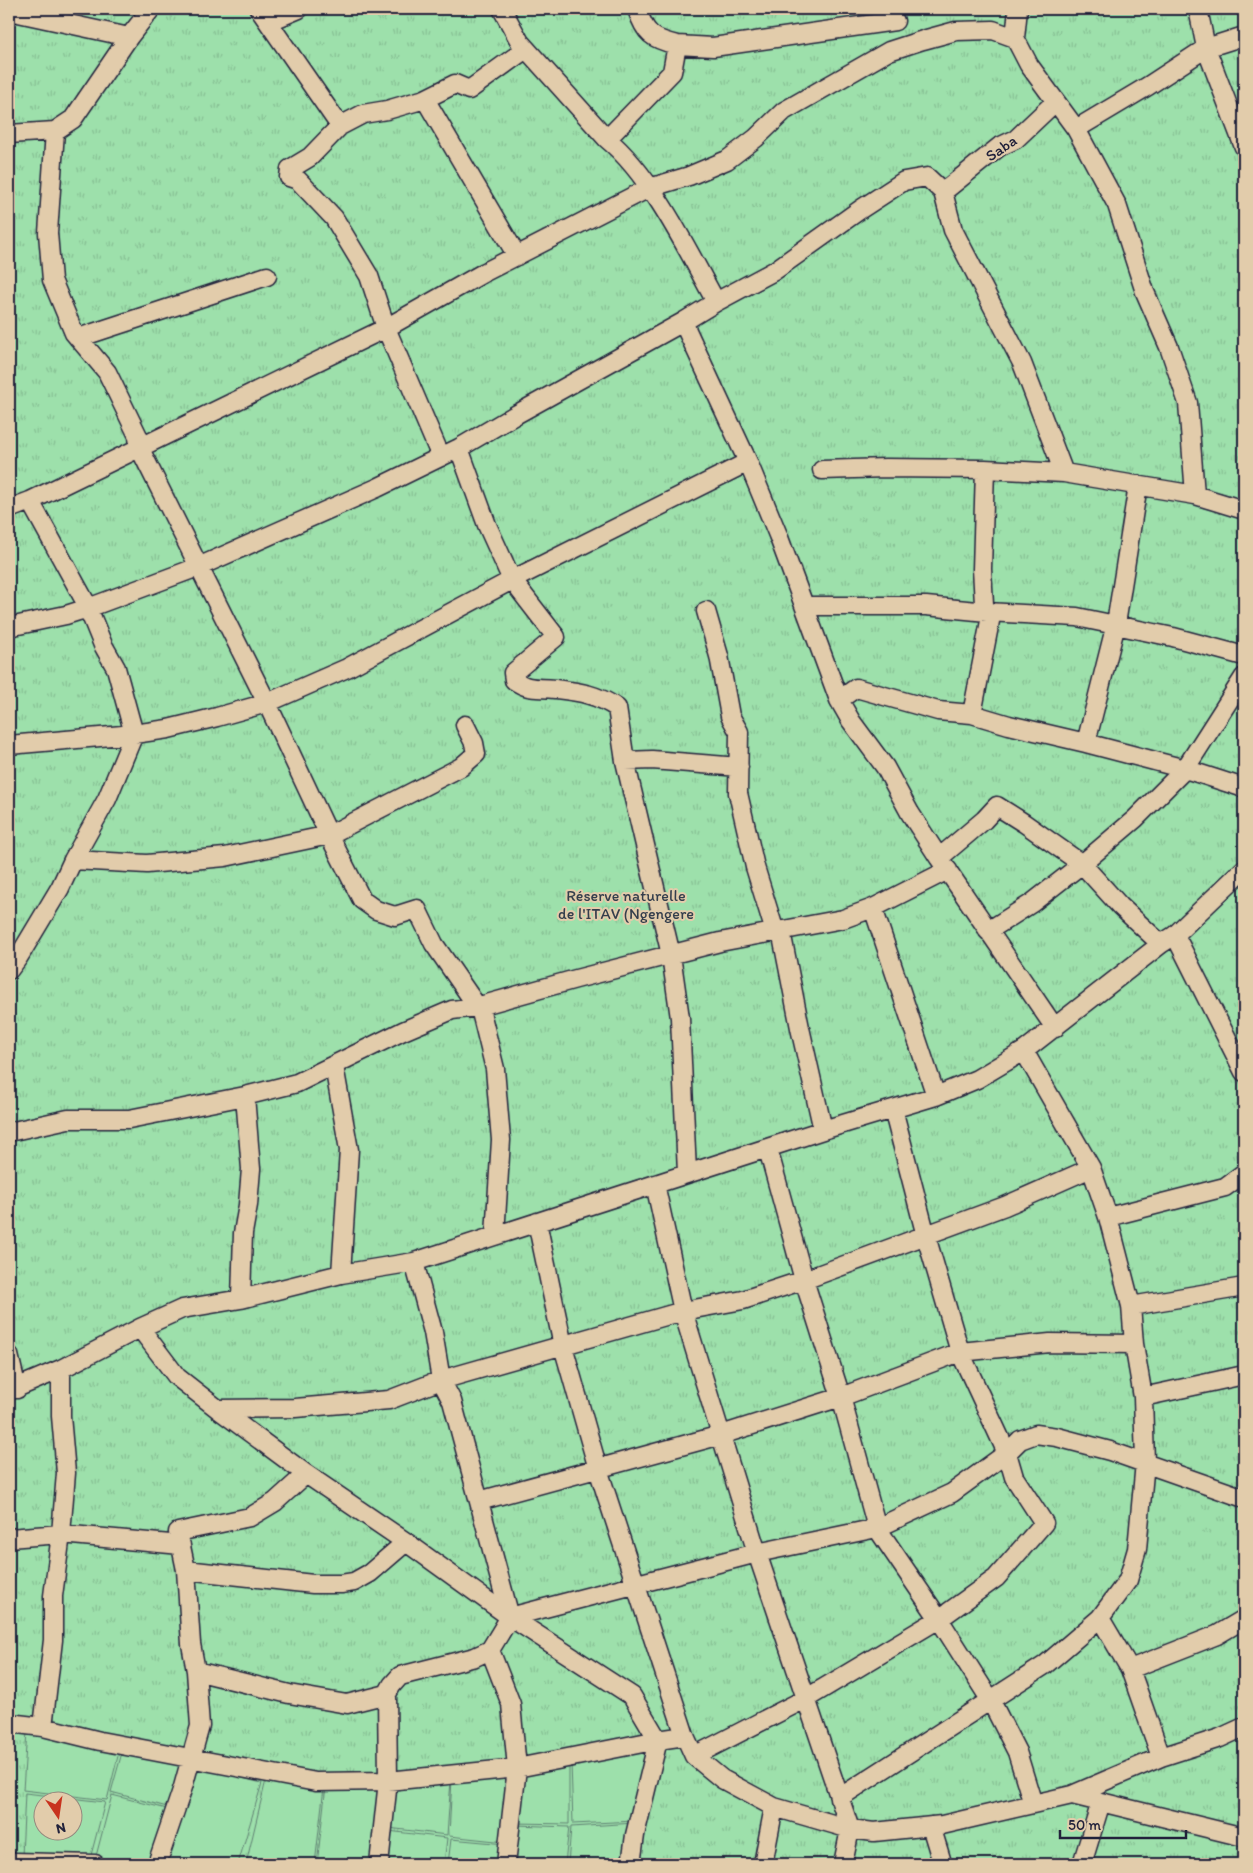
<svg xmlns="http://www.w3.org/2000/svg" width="1253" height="1873" font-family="Itim,sans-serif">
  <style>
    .park { fill: url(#park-tufts); stroke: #608173; fill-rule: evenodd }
    .garden { fill: #9de0ab; stroke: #608173; fill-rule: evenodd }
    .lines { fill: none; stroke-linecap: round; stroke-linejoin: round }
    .minor-casing { stroke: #22223b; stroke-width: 21 }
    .minor { stroke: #e2ccab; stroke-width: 18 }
    .labels { text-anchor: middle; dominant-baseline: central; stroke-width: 4; stroke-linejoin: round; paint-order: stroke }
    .street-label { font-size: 16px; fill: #22223b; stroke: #e2ccab }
    .park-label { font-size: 16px; fill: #343e4c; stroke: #e2ccab }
  </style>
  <defs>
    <pattern id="park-tufts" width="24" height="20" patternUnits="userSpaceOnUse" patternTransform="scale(1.25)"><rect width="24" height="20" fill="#9de0ab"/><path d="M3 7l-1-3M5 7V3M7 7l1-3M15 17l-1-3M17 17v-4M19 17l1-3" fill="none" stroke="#87c094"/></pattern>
  </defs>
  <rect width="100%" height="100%" fill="#e1caa4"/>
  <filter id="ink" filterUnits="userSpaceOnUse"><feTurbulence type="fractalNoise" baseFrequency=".02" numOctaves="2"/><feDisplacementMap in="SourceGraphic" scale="10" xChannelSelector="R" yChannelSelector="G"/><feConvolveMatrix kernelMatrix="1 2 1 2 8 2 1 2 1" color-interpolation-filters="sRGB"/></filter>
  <g filter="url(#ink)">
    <!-- park -->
    <path class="park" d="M 9,9 L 1244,9 L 1244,1864 L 9,1864 ZM 42,1800 L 72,1800 L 72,1830 L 42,1830 Z"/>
    <!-- garden -->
    <path class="garden" d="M 27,1731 L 120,1748 L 107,1800 L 23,1790 Z
      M 123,1749 L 189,1762 L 171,1808 L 111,1792 Z
      M 649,1749 L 635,1821 L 573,1824 L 571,1762 Z
      M 569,1763 L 569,1824 L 514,1823 L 519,1771 Z
      M 196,1767 L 262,1783 L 238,1864 L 180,1864 L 163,1861 Z
      M 452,1778 L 512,1778 L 505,1842 L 449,1836 Z
      M 266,1780 L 324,1787 L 315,1864 L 246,1864 Z
      M 451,1780 L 447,1835 L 388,1828 L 392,1783 Z
      M 326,1786 L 383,1788 L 375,1864 L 317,1864 Z
      M 25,1793 L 105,1802 L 90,1859 L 22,1856 ZM 42,1800 L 72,1800 L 72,1830 L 42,1830 Z
      M 112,1795 L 167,1809 L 151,1864 L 95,1860 Z
      M 635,1823 L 628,1864 L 568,1864 L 571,1827 Z
      M 515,1825 L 569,1827 L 565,1864 L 509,1864 Z
      M 388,1831 L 447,1838 L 444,1864 L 385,1864 Z
      M 451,1839 L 505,1844 L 503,1864 L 448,1864 Z"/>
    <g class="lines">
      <defs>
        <path id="minor" d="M 151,9 L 129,37 L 73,119 L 55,131 L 48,233 L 52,280 L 74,333 L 107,372 L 138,436 L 139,447 L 267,703 L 329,835 L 362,900 L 376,910 L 395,916 L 417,909 L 434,944 L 481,1012 L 495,1069 L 501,1140 L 495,1235
          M 259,9 L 340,126 L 310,157 L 290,169 L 289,177 L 298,180 L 334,218 L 369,276 L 386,328 L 441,457
          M 502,9 L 520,42 L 607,139 C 652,176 688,251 716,302
          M 637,9 C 645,34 652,39 677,45
          M 1018,9 L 1015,38 L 1029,65 L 1076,129 L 1117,205 L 1145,292 L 1169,347 L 1188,403 L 1195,495
          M 1198,9 L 1206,48 L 1244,147
          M 9,11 L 129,37
          M 268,22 L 299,9
          M 425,99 L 517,256
          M 340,126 L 363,114 L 387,110 L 425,99 L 455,84 L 469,90 L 526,49
          M 1076,129 L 1148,86 L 1206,48 L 1244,36
          M 9,134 L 55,131
          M 607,139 L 672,72 L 677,45 L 713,47 L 895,21
          M 943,192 L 999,147 L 1016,139 L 1055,102
          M 683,322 L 748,462 L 778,535 L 839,700 L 851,721 L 885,767 L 910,813 L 939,858 L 1055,1028
          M 78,338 L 267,276
          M 459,448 L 487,525 L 512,580 L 556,637 L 513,673 L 514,680 C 530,691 536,687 555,689 C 579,692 597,694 617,708 L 625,761 L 671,955 L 680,1018 L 687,1173
          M 822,470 L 886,468 L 985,469 L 1064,473 L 1195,495 L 1244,510
          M 9,509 L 30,501 L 386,328 L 485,272 L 649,188 L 689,176 L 727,160 L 756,138 L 784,111 L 889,51 L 923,40 L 956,31 L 993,30 L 1015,38
          M 805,606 L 926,606 L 987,612 L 1077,617 L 1173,637 L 1244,656
          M 706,611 L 719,656 L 730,716 L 739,732 L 738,793 L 755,867 L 775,932
          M 9,627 L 66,615 L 88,608 L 198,567 L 377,488 L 459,448 L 517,414 L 683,322 L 716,302 L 774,271 L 861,209 L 904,181 L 927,177 L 943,192 L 953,230 L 1022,363 L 1064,473
          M 839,700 L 856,688 L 938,711 L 972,714 L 1009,725 L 1086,743 L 1185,769 L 1244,788
          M 972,714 L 990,621 L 984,604 L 982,569 L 985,469
          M 1086,743 L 1116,624 L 1138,485
          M 9,745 L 134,734 L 168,729 L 217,717 L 267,703 L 347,668 L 512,580 L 748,462
          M 625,761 L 652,760 L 739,767
          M 939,858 L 984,820 L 997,806 L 1024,823 L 1082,864 L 1120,906 L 1161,944
          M 73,860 L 147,864 L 225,857 L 329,835 L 461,767 L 476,754 L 474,743 L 465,725
          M 873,908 L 936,1096
          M 781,931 L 800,1028 L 823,1130
          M 988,931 L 1032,903 L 1082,864 L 1135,819 L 1185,769 L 1244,677
          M 1175,935 L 1244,1072
          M 9,970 L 18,958 L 60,888 L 73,860 L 107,799 L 134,734 L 116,668 L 103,645 L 86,603 L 30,501
          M 334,1066 L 349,1150 L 341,1274
          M 9,1132 L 68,1119 L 129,1119 L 245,1096 L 297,1083 L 403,1031 L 452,1010 L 476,1007 L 576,979 L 720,942 L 843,919 L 873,908 L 948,870
          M 768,1149 L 804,1280 L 841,1397 L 877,1528 L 939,1619 L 991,1701 L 1017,1752 L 1033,1804
          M 655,1184 L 683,1311 L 757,1553 L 850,1829 L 843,1864
          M 1108,1217 L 1225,1187 L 1244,1173
          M 537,1222 L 563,1346 L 598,1469 L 685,1736 L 694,1756 L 722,1779 L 774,1807 L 850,1829 L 874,1832 L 942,1825 L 1072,1795 L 1161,1757 L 1220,1738 L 1244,1727
          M 414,1262 L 433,1332 L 441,1380 L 452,1401 L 510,1617
          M 241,1299 L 243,1233 L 248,1205 L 251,1169 L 245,1096
          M 1131,1306 L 1244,1287
          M 140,1328 L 177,1377 L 218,1409 L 306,1474 L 406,1542 L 510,1617 L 632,1696 L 658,1740 L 635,1835 L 631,1864
          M 9,1355 L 17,1389
          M 9,1391 L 61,1369 L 140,1328 L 182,1309 L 241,1299 L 341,1274 L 414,1262 L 823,1130 L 936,1096 L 977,1079 L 1024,1051 L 1161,944 L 1175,935 L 1244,869
          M 1143,1397 L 1244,1375
          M 218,1409 L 295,1408 L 389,1400 L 441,1380 L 683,1311 L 743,1300 L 804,1280 L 1005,1206 L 1091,1168
          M 479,1501 L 721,1435 L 841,1397 L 960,1352 L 1050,1343 L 1134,1344
          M 9,1538 L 61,1534 L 181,1545
          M 186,1570 L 313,1584 L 341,1584 L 354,1582 L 370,1573 L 406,1542
          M 1100,1618 L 1130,1669 L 1161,1757
          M 490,1650 L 511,1704 L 517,1768 L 506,1864
          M 1130,1669 L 1217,1635 L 1244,1619
          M 196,1671 L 289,1694 L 347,1704 L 387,1694
          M 9,1723 L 43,1727 L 100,1741 L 316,1782 L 388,1781 L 517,1768 L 658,1740 L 685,1736
          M 43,1727 L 53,1640 L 53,1596 L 61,1534 L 66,1473 L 61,1416 L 61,1369
          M 694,1756 L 807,1698 L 939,1619 L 996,1578 L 1044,1523 L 1014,1477 L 1007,1453 L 960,1352 L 926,1236 L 893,1109
          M 1072,1795 L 1244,1837
          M 839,1798 L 1045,1665 L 1100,1618 L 1128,1580 L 1137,1549 L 1145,1462 L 1143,1397 L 1134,1344 L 1131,1306 L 1108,1217 L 1091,1168 L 1024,1051
          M 931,1826 L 941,1859 L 939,1864
          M 11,1864 L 15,1862 L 95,1864
          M 157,1864 L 183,1787 L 200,1726 L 196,1671 L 191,1644 L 186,1570 L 178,1532 L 250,1517 L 275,1502 L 306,1474
          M 379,1864 L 388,1781 L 387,1694 L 392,1685 L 400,1676 L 475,1657 L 490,1650 L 510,1617 L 757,1553 L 877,1528 L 952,1493 L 1007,1453 L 1020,1440 L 1036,1434 L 1057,1437 L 1110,1451 L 1244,1498
          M 763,1864 L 774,1807
          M 1082,1864 L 1101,1802"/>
      </defs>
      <!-- minor casing -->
      <use href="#minor" class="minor-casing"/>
      <!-- minor -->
      <use href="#minor" class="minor"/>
    </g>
  </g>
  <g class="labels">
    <!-- street labels -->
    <g class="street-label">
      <text transform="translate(1001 148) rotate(-34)">Saba</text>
    </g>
    <!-- park labels -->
    <g class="park-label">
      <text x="626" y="895">Réserve naturelle<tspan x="626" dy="18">de l'ITAV (Ngengere</tspan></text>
    </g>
  </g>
  <!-- margin -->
  <rect width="1253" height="1873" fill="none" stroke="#e2ccab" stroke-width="30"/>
  <rect x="15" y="15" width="1223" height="1843" fill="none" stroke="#22223b" stroke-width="2" filter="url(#ink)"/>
  <!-- north arrow -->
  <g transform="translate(58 1816) rotate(167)"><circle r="24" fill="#e2ccab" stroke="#95887e"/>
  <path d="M0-4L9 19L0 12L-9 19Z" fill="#c8321e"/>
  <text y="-8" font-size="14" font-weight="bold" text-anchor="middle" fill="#22223b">N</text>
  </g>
  <!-- scale -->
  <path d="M1060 1830v8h126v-8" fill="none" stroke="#22223b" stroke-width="2.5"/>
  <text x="1068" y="1830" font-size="15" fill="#22223b" stroke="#e2ccab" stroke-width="4" paint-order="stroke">50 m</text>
</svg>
